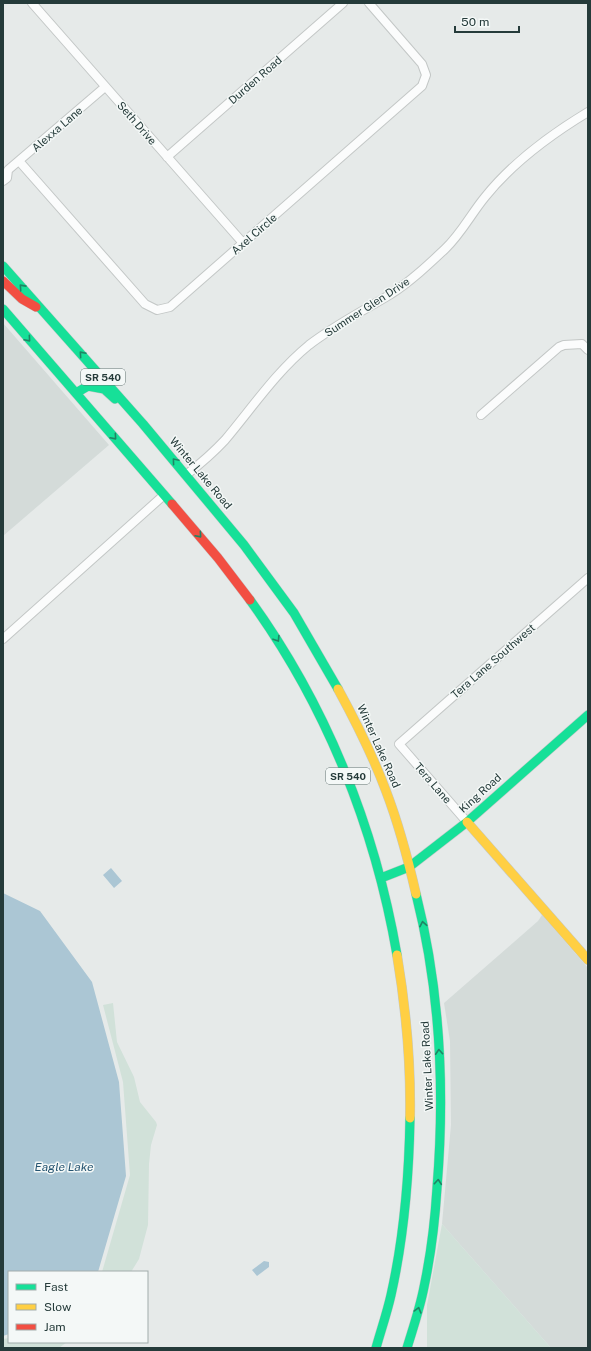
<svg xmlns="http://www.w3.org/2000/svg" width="591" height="1351" font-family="'Public Sans',sans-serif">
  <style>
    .built { fill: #d4dbd9 }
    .green { fill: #d1e1d9 }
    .water { fill: #abc6d4 }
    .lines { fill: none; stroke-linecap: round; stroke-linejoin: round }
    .street-casing { stroke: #c3c7c6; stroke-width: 10 }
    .fast-casing { stroke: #c3c8c7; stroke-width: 10 }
    .slow-casing { stroke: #c3c8c7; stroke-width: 10 }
    .jam-casing { stroke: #c3c8c7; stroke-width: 10 }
    .street { stroke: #fbfcfc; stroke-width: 8 }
    .fast { stroke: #16e098; stroke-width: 9 }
    .slow { stroke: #ffcf43; stroke-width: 9 }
    .jam { stroke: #f24e42; stroke-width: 9 }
    .oneway { stroke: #1e8564 }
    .labels { text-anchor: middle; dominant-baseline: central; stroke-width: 3; stroke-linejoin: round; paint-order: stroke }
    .shield { fill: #f4f8f7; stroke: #637473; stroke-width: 1 }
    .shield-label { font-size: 10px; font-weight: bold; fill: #253b3a }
    .street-label { font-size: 11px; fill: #253b3a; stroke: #f4f8f7 }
    .water-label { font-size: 12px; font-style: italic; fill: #255471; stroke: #f4f8f7 }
  </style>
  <rect width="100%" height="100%" fill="#e6eae9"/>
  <!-- built -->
  <path class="built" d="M 3,323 L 109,445 L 3,536 Z
    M 542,915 L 588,968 L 588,1348 L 551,1348 L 442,1224 L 451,1125 L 450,1041 L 444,1003 L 538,921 Z"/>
  <!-- green -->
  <path class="green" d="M 113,1003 L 117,1042 L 134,1077 L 140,1102 L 156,1122 L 157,1125 L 151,1145 L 149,1164 L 148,1225 L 139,1259 L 131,1272 L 102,1272 L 130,1175 L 123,1082 L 103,1005 Z
    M 442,1224 L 551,1348 L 427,1348 L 427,1305 Z
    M 9,1338 L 9,1342 L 67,1342 L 59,1348 L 3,1348 L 3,1339 Z"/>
  <!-- water -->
  <path class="water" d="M 111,868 L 122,881 L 114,888 L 103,875 Z
    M 3,893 L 40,911 L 92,982 L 119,1082 L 126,1176 L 98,1272 L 9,1272 L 9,1334 L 3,1336 Z
    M 264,1261 L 269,1262 L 269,1267 L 257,1276 L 252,1270 Z"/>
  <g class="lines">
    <defs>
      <path id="street" d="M 32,3 L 243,243
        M 167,157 L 343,3
        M 19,161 L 145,304 L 157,310 L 170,307 L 422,86 L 426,75 L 422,64 L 369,3
        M 3,181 L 7,178 L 8,170 L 105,87
        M 481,415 L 559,347 L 564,345 L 582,344 L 588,350
        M 186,475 C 200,464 213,453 225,440 C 252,408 276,372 309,345 C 335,325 363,311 391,294 C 411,281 428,265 445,249 C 461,234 471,214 485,197 C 513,162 550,135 588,112
        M 3,639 L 164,495
        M 467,822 L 399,744 L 588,578"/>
      <path id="fast" d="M 3,266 L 143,424 L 244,545 L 294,613 L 338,689
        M 3,309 L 172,504
        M 76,393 L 88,386 L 104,389 L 115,399
        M 250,600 C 326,705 375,827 397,955
        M 381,878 L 409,867 L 467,822 L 588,715
        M 376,1348 C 381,1330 387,1313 391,1295 C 404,1237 409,1178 410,1118
        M 407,1348 C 413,1328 420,1308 424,1287 C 431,1254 435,1221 437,1188 C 445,1090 440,989 416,894"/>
      <path id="slow" d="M 338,689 C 356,722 373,756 386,791 C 399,825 408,859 416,894
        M 467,822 L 588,960
        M 397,955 C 406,1009 411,1064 410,1118"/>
      <path id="jam" d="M 3,281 L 22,299 L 36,307
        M 172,504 L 218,558 L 250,600"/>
    </defs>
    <!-- street casing -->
    <use href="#street" class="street-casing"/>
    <!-- fast casing -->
    <use href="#fast" class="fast-casing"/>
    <!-- slow casing -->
    <use href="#slow" class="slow-casing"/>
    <!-- jam casing -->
    <use href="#jam" class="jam-casing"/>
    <!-- street -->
    <use href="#street" class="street"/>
    <!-- fast -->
    <use href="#fast" class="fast"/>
    <!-- slow -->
    <use href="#slow" class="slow"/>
    <!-- jam -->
    <use href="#jam" class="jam"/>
  </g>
  <!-- one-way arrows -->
  <defs><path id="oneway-chevron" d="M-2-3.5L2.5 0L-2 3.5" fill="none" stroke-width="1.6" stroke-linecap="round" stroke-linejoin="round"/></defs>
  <g class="oneway">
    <use href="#oneway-chevron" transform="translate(22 287) rotate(-132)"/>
    <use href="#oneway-chevron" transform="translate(28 339) rotate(49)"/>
    <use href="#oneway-chevron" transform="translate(82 354) rotate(-131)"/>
    <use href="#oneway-chevron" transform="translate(114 437) rotate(49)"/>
    <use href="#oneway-chevron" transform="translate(175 461) rotate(-130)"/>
    <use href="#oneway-chevron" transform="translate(199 535) rotate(49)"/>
    <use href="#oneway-chevron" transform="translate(277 639) rotate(58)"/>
    <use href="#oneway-chevron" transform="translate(423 924) rotate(-101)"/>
    <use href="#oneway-chevron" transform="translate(439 1052) rotate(-94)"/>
    <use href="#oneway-chevron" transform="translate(438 1182) rotate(-85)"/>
    <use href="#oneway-chevron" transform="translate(418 1310) rotate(-75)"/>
  </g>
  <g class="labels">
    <!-- shield labels -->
    <g class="shield">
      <rect x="81" y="369" width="44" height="16" rx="3"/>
      <rect x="326" y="768" width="44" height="16" rx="3"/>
    </g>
    <g class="shield-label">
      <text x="103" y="377">SR 540</text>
      <text x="348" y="776">SR 540</text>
    </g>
    <!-- street labels -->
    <g class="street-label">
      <text transform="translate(255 80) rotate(-41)">Durden Road</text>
      <text transform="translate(137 123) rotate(49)">Seth Drive</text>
      <text transform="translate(57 129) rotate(-41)">Alexxa Lane</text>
      <text transform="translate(254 234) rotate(-41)">Axel Circle</text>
      <text transform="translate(367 307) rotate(-33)">Summer Glen Drive</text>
      <text transform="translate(201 473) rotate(50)">Winter Lake Road</text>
      <text transform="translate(493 661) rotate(-41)">Tera Lane Southwest</text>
      <text transform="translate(379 746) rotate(66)">Winter Lake Road</text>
      <text transform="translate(433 783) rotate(49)">Tera Lane</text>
      <text transform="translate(480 793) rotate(-42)">King Road</text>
      <text transform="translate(427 1066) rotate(-93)">Winter Lake Road</text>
    </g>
    <!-- water labels -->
    <g class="water-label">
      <text x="64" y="1167">Eagle Lake</text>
    </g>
  </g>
  <!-- border -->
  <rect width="591" height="1351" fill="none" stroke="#253b3a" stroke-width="8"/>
  <!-- legend -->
  <rect x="8" y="1271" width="140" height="72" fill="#f4f8f7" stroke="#a1acab"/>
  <rect x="16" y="1284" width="20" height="6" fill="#16e098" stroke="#a1acab"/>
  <text x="44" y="1291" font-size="12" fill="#253b3a">Fast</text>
  <rect x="16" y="1304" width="20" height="6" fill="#ffcf43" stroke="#a1acab"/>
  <text x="44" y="1311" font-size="12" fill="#253b3a">Slow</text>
  <rect x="16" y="1324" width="20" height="6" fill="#f24e42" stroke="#a1acab"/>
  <text x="44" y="1331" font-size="12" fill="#253b3a">Jam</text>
  <!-- scale -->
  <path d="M455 26v6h64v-6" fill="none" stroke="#253b3a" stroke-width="2"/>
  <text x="461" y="26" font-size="12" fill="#253b3a" stroke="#f4f8f7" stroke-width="3" paint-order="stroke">50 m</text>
</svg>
